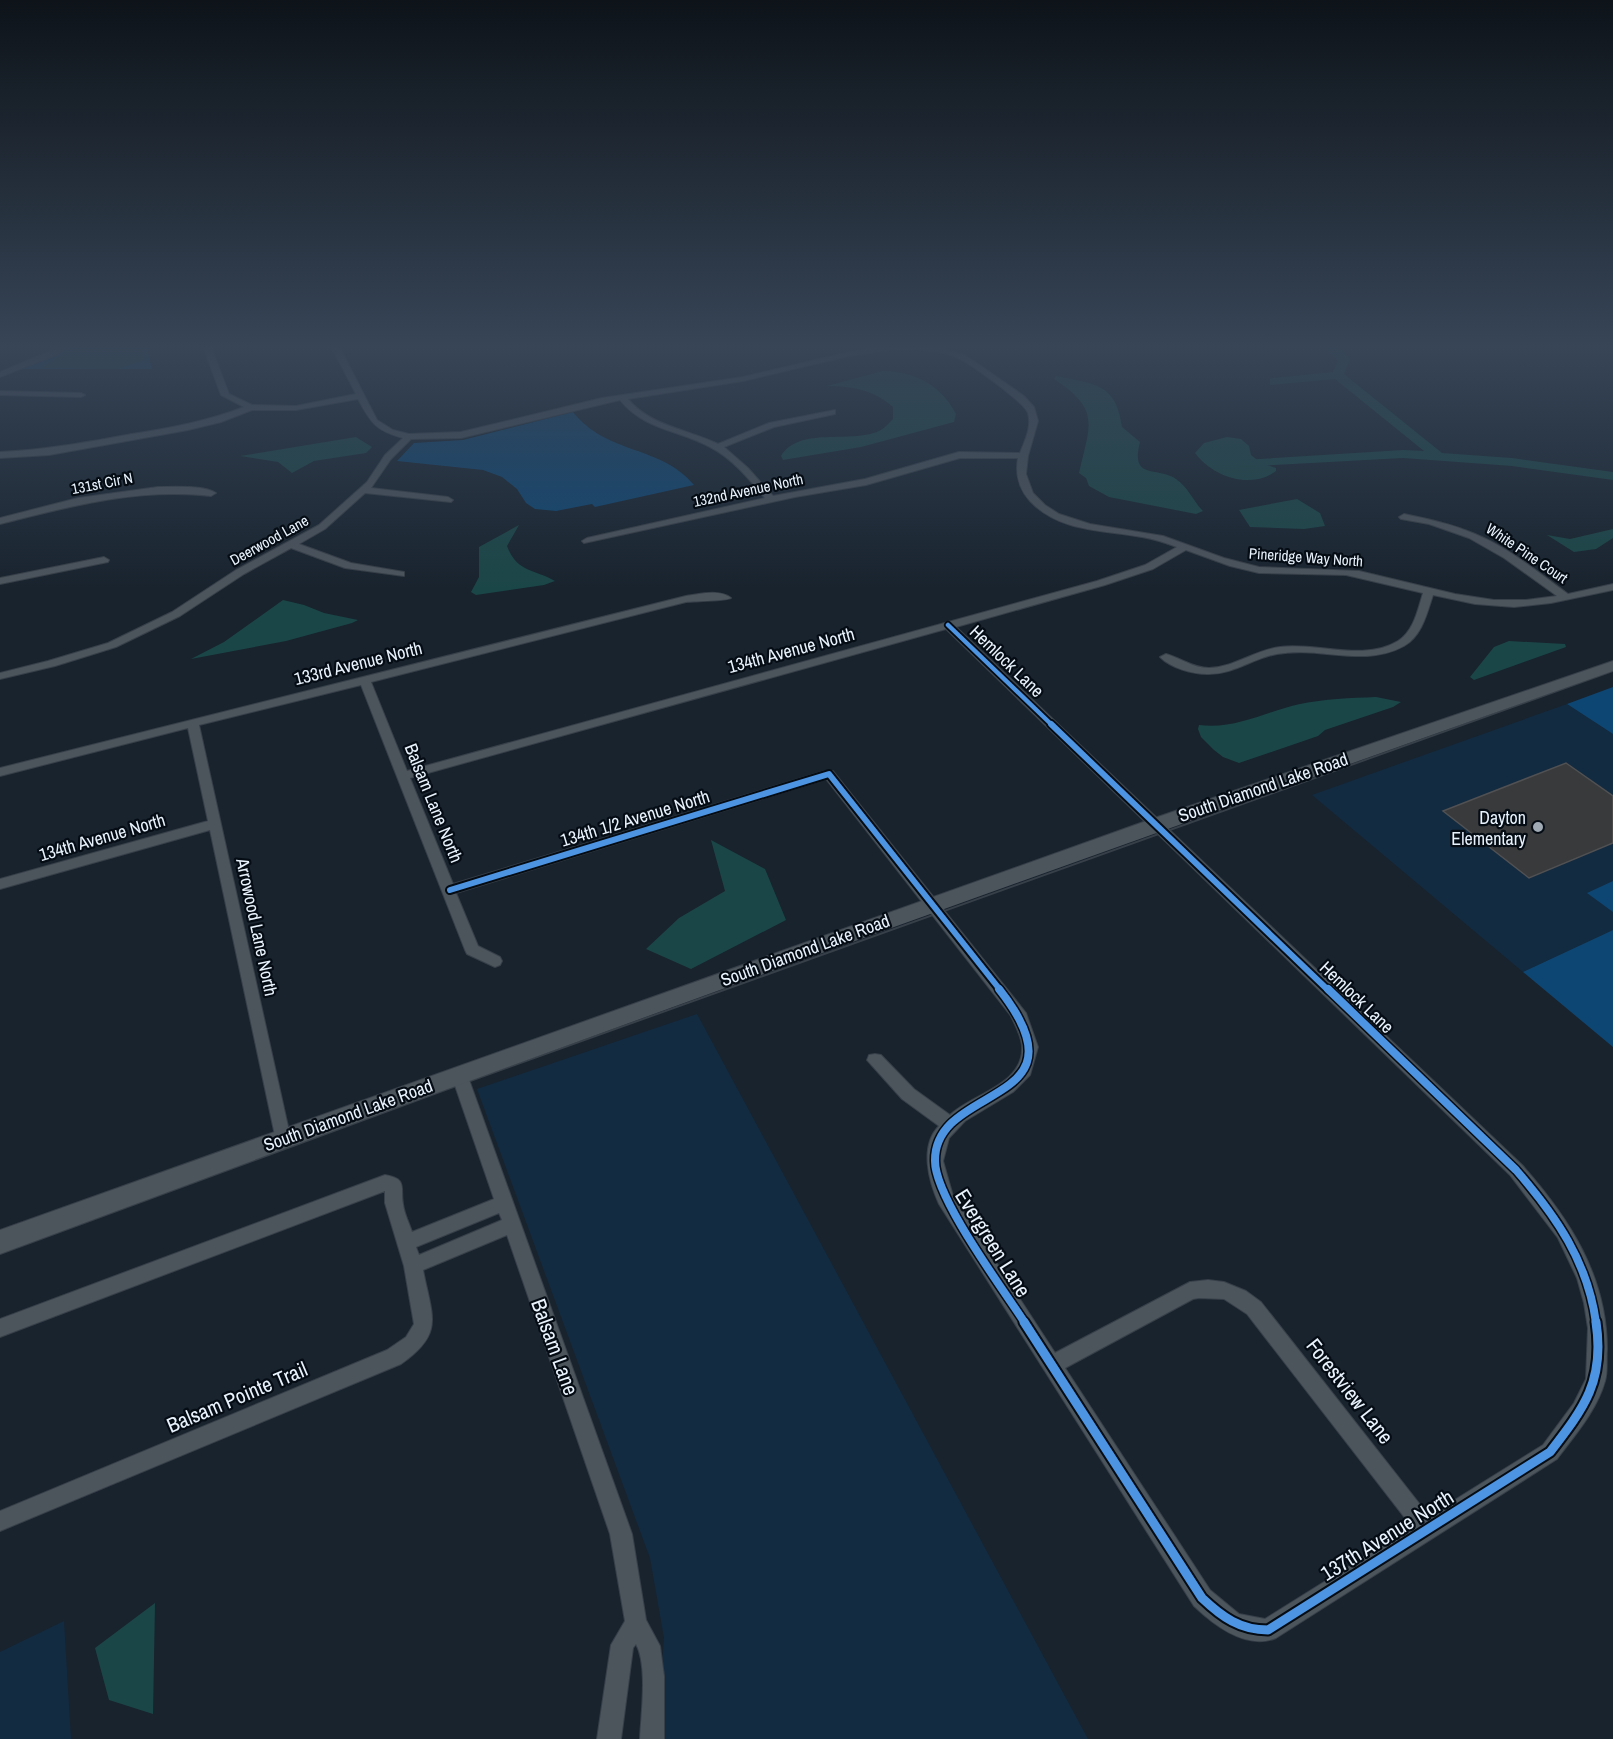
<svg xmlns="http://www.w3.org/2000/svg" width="1613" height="1739" font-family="'Archivo Narrow',sans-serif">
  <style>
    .built { fill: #132b40 }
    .green { fill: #0e4673 }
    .water { fill: #1b4647 }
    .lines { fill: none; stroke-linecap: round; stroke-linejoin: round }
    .river { fill: #1b4647; fill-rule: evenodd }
    .building { fill: #383a3b; stroke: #515153; stroke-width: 1.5 }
    .street-casing { stroke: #373f48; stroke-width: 2 }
    .secondary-casing { stroke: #373f48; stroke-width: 2 }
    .street { fill: #4c545c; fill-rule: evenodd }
    .secondary { fill: #4c545c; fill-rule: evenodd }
    .cycleway-far3-casing { stroke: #050c14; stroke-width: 8 }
    .cycleway-far2-casing { stroke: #050c14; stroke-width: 10 }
    .cycleway-far1-casing { stroke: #050c14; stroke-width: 11 }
    .cycleway-casing { stroke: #050c14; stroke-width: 13 }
    .cycleway-far3 { stroke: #4d94e3; stroke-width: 4.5 }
    .cycleway-far2 { stroke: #4d94e3; stroke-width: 6 }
    .cycleway-far1 { stroke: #4d94e3; stroke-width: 8 }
    .cycleway { stroke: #4d94e3; stroke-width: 9 }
    .poi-dot { fill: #a0aab5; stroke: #050c14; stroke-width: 2 }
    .labels { text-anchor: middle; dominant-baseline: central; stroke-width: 4.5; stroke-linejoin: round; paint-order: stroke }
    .far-street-label { font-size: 15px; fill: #e9f3fd; stroke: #050c14 }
    .street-label { font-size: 18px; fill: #e9f3fd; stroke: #050c14 }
    .poi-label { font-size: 18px; fill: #e9f3fd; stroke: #050c14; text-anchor: end }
    .near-street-label { font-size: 21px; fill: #e9f3fd; stroke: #050c14 }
  </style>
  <rect width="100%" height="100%" fill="#18232e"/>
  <!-- built -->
  <path class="built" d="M 1567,704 L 1613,734 L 1613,930 L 1523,972 L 1312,795 Z
    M 697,1014 L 1088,1739 L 657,1739 L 664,1638 L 650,1558 L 477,1089 Z
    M 64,1621 L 71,1739 L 0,1739 L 0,1652 Z"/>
  <!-- green -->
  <path class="green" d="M 73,344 L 146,344 L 152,369 L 23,369 L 63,352 Z
    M 573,412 C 607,455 661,445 694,485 L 595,507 L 592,504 L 556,511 L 535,509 L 526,503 L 517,489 L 502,477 L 483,470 L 397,461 L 414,443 L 463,440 Z
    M 1613,687 L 1613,734 L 1567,704 Z
    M 1613,881 L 1613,912 L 1587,893 Z
    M 1613,930 L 1613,1047 L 1523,972 Z"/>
  <!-- water -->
  <path class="water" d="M 76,344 L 143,344 L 144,360 L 118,369 L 42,368 Z
    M 883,371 C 916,372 941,385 956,414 L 954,422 L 861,447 L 783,460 L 781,456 C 799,426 851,444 879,431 C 884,429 889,423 893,419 L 893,407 C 874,390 852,386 827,386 Z
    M 1056,376 C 1095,384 1116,383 1122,427 L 1140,442 C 1130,481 1157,466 1176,479 C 1188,487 1193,501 1203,511 L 1196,514 L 1109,497 L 1089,486 L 1086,478 L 1079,473 C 1090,424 1101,410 1054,379 Z
    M 356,437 L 372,447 L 366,453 L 314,461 L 292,473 L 278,462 L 240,456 Z
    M 1227,437 L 1241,439 L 1249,446 L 1251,455 L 1261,463 L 1276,468 L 1276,471 C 1250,490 1213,477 1195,453 L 1204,443 Z
    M 1297,499 L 1320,513 L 1325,526 L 1304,529 L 1250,527 L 1239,510 Z
    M 519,525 L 507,546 C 517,573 535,569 555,581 L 544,585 L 476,595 L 471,592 L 479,577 L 479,547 Z
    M 1613,529 L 1613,538 L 1596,549 L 1574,552 L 1547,535 L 1570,539 Z
    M 283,600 L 304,605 L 324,613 L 358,620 L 352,623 L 286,641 L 191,659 L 224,642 Z
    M 1509,641 L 1565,644 L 1566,647 L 1474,680 L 1470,677 L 1494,647 Z
    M 1376,697 L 1401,702 L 1393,707 L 1325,730 L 1318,736 L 1239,763 L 1223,757 L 1214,750 L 1201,737 L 1198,729 L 1199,725 C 1235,730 1267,711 1300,704 C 1325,699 1350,698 1376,697 Z
    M 711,840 L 765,869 L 786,920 L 691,969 L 646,949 L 679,918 L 725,891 Z
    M 155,1603 L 153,1714 L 109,1700 L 95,1648 Z"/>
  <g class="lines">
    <!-- river -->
    <path class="river" d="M 1319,344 L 1333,344 L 1348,356 L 1350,359 L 1344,374 L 1442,453 L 1512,458 L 1613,472 L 1613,480 L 1512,466 L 1403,458 L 1239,467 L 1237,464 L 1244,460 L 1403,450 L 1424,451 L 1335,379 L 1270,385 L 1270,379 L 1274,378 L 1333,372 L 1338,360 Z"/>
  </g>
  <!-- building -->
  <path class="building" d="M 1566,763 L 1613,796 L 1613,843 L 1529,878 L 1443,811 Z"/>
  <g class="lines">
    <defs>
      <path id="street" d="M 61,344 L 70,344 L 56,355 L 0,377 L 0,372 L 50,351 Z
        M 202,344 L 210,344 L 229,394 L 252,405 L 296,406 L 356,394 L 330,344 L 338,344 L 377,420 L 393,430 L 409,434 L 461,432 L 602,398 L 743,377 L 849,352 L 899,344 L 933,346 L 965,355 L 1024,396 L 1034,407 L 1038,421 L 1028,456 L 1026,474 L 1033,493 L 1045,505 L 1059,514 L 1090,524 L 1163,536 L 1224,558 L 1259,567 L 1359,571 L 1455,594 L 1494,600 L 1526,600 L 1557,596 L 1504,558 L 1469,538 L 1429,524 L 1401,519 L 1399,517 L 1404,514 C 1428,519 1452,524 1475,534 C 1509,548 1538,572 1568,594 L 1613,584 L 1613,590 L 1551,603 L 1514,607 L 1475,604 L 1433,595 C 1427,613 1422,636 1404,646 C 1364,668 1320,646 1277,654 C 1253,658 1233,675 1207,674 C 1192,674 1171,668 1160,657 L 1166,654 C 1181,658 1193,668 1209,668 C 1235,667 1255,650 1280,647 C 1318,642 1363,662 1398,641 C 1414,631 1418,609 1423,593 L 1346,575 L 1259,573 L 1230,566 L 1186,550 L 1153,569 L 1105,585 L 956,627 L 1522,1165 C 1569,1218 1607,1276 1607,1349 C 1606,1359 1608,1371 1605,1381 C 1597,1410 1575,1435 1557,1459 L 1276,1638 C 1246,1650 1215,1626 1194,1606 L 939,1204 C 929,1182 919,1146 939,1126 L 902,1099 L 867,1060 L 869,1055 L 875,1054 L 881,1055 L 914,1089 L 950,1115 C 971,1094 1024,1085 1022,1047 C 1022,1037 1015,1025 1011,1016 L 826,779 L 456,893 L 478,946 L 500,957 L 502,961 L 500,965 L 495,967 L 467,954 L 465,950 L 361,685 L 199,725 L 291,1140 L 289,1145 L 283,1147 L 277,1145 L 210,830 L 0,889 L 0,879 L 208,821 L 188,728 L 0,776 L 0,768 L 686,596 C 700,594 719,589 731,598 C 727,601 696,601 686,602 L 371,682 L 407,771 L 1097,581 L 1145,565 L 1177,547 C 1166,543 1154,539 1142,537 C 1103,530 1059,532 1030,501 C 1019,489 1015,475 1018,458 L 960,458 L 866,485 L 795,497 L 584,543 L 582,541 L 587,538 L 765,498 C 749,479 732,458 710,447 C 679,430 644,430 620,400 L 461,438 L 411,439 L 391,459 L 371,488 L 448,497 L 453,500 L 451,502 L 365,493 L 325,529 L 299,544 L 351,563 L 404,572 L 404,576 L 345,568 L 291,548 L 244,574 L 180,616 L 116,647 L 55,666 L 0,679 L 0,673 L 48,661 L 108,643 L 172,612 L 236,570 L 319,525 L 367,482 L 385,455 L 403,438 C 376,431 371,423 358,399 L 296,410 L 252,410 L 221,422 L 188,430 L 49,455 L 0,458 L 0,452 C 45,450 88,442 132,434 C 171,428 208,421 244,407 L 221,395 ZM 903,348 C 922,350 941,350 958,358 C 971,364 1024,402 1028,413 C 1032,427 1025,440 1020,453 L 959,452 L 865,479 L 773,496 L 748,468 L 724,447 L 774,427 L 835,414 L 835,410 L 769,423 L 718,444 C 687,429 650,426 628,399 L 743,381 L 849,356 ZM 946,629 L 1510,1175 L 1558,1238 L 1577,1278 L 1584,1303 L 1588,1328 L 1586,1379 L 1574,1403 L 1543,1445 L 1429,1516 L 1261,1302 L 1246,1291 L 1224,1282 L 1208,1280 L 1190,1282 L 1055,1353 L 953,1196 L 943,1161 L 949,1138 L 965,1121 L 1013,1092 L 1030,1075 L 1038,1047 L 1026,1013 L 833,771 L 825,771 L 453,884 L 410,778 ZM 1199,1298 L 1224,1299 L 1247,1314 L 1412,1527 L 1265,1619 L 1239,1614 L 1210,1590 L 1065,1368 L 1193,1299 Z
        M 0,391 L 81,393 L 85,395 L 81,397 L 0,395 Z
        M 158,487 C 173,487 204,485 216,493 L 211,496 C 137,488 71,506 0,524 L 0,518 L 78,498 Z
        M 104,557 L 109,560 L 108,562 L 0,584 L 0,578 Z
        M 459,1067 L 465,1069 L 467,1074 L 632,1534 L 646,1620 L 660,1646 L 664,1676 L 664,1739 L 640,1739 C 641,1714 648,1666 636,1644 L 633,1648 L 621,1739 L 597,1739 L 611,1645 L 625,1621 L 610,1534 L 507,1235 L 423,1270 C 432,1317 445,1333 401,1364 L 0,1531 L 0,1511 L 387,1350 L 406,1337 L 414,1324 L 404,1266 L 385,1203 L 385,1191 L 0,1337 L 0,1319 L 385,1175 C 408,1179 400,1187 403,1204 C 404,1213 409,1223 412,1232 L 494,1199 L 451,1074 L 453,1069 ZM 499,1213 L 502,1220 L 419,1255 L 416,1247 Z"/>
      <path id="secondary" d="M 1613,661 L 1613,671 C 1074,861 536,1055 0,1254 L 0,1230 L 1149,820 Z"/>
    </defs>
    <!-- street casing -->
    <use href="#street" class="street-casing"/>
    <!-- secondary casing -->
    <use href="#secondary" class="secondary-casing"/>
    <!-- street -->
    <use href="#street" class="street"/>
    <!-- secondary -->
    <use href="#secondary" class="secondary"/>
    <defs>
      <path id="cycleway-far3" d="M 948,625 L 1053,726"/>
      <path id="cycleway-far2" d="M 1051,724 L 1329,991
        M 450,890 L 829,774 L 1001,991"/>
      <path id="cycleway-far1" d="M 999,989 C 1093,1108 934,1082 935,1161 C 935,1198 1003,1289 1025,1323
        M 1328,989 L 1516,1170 C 1556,1216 1588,1262 1596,1323"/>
      <path id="cycleway" d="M 1024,1322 L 1202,1598 C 1222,1617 1240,1630 1268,1630 L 1550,1452 C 1584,1408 1605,1381 1596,1322"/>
    </defs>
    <!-- cycleway-far3 casing -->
    <use href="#cycleway-far3" class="cycleway-far3-casing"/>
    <!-- cycleway-far2 casing -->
    <use href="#cycleway-far2" class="cycleway-far2-casing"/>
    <!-- cycleway-far1 casing -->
    <use href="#cycleway-far1" class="cycleway-far1-casing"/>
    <!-- cycleway casing -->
    <use href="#cycleway" class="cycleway-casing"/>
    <!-- cycleway-far3 -->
    <use href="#cycleway-far3" class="cycleway-far3"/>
    <!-- cycleway-far2 -->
    <use href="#cycleway-far2" class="cycleway-far2"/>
    <!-- cycleway-far1 -->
    <use href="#cycleway-far1" class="cycleway-far1"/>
    <!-- cycleway -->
    <use href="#cycleway" class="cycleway"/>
  </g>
  <!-- sky -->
  <linearGradient id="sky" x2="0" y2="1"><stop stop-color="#0d1319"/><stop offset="0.59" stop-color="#374557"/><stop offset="1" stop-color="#374557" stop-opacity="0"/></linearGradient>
  <rect width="1613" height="588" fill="url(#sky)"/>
  <!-- markers -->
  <circle class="poi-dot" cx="1538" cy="827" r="6"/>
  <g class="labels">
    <!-- far-street labels -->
    <g class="far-street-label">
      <text transform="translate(102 483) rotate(-11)">131st Cir N</text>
      <text transform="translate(748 490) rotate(-12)">132nd Avenue North</text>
      <text transform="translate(269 540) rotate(-29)">Deerwood Lane</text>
      <text transform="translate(1527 553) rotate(34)">White Pine Court</text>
      <text transform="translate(1306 557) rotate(4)">Pineridge Way North</text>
    </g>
    <!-- street labels -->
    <g class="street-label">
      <text transform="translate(791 650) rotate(-15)">134th Avenue North</text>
      <text transform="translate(1007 661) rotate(44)">Hemlock Lane</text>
      <text transform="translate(358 663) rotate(-14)">133rd Avenue North</text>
      <text transform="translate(1263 787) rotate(-19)">South Diamond Lake Road</text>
      <text transform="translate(434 803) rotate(68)">Balsam Lane North</text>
      <text transform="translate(635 818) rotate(-17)">134th 1/2 Avenue North</text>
      <text transform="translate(102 837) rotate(-16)">134th Avenue North</text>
      <text transform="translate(257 927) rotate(78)">Arrowood Lane North</text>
      <text transform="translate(805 950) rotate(-20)">South Diamond Lake Road</text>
      <text transform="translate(1357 997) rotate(44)">Hemlock Lane</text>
      <text transform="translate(348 1115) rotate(-20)">South Diamond Lake Road</text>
    </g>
    <!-- poi labels -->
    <g class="poi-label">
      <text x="1526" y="817">Dayton<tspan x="1526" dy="21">Elementary</tspan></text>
    </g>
    <!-- near-street labels -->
    <g class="near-street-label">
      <text transform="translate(993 1243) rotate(58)">Evergreen Lane</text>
      <text transform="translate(555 1347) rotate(70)">Balsam Lane</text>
      <text transform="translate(1350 1391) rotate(52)">Forestview Lane</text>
      <text transform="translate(237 1397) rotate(-23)">Balsam Pointe Trail</text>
      <text transform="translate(1387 1535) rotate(-32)">137th Avenue North</text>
    </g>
  </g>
</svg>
